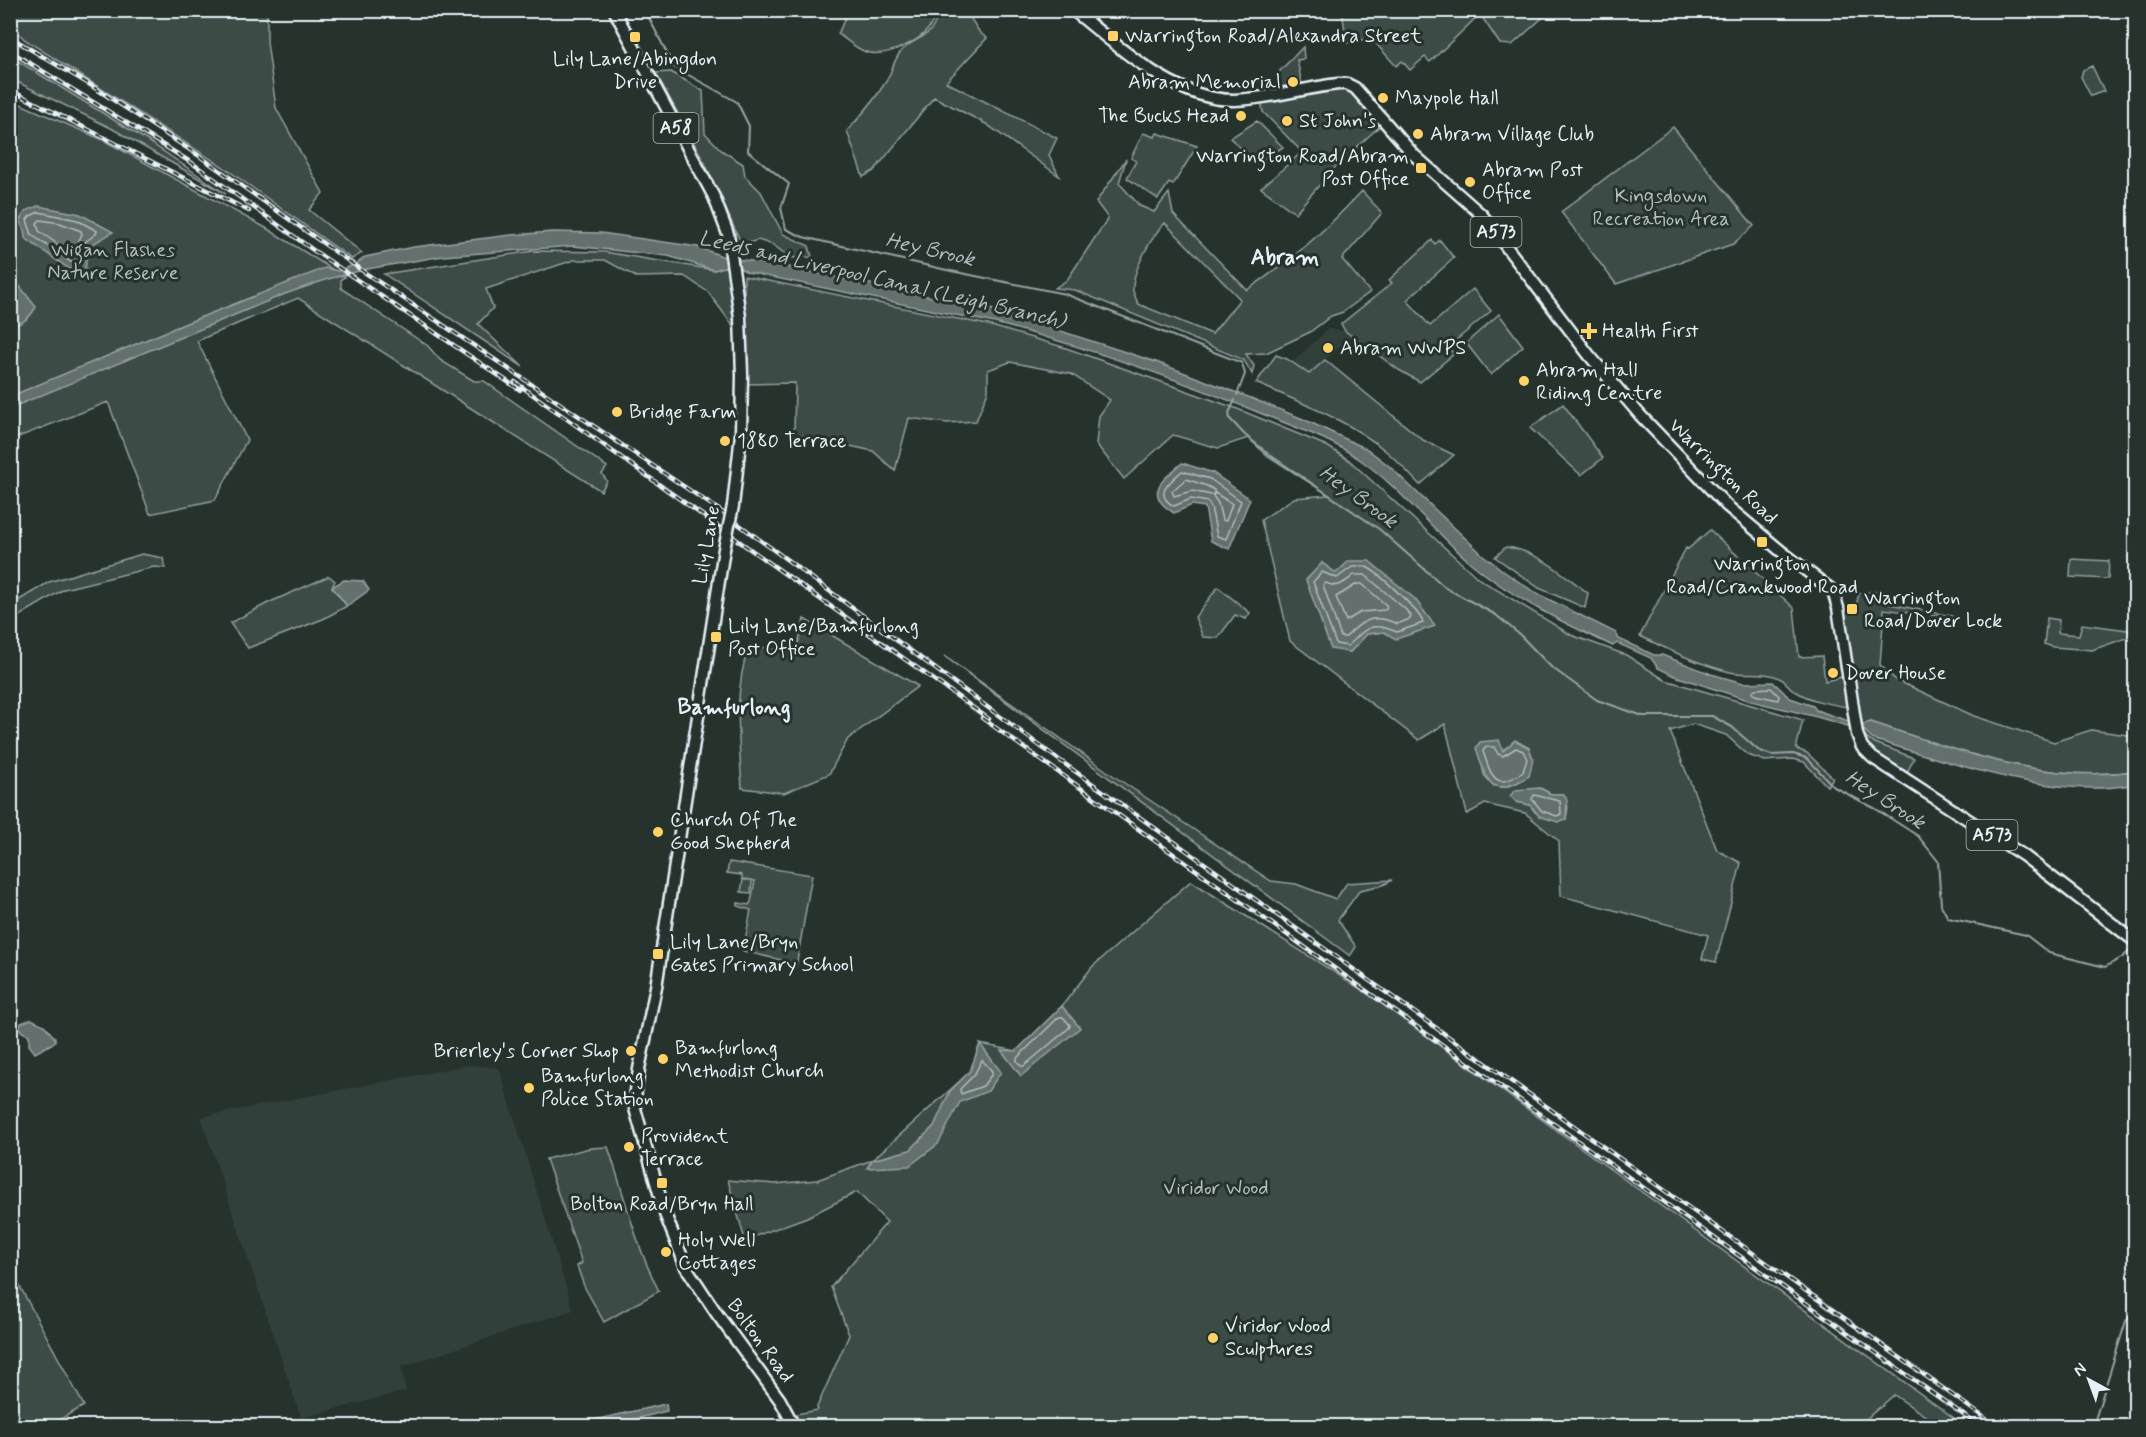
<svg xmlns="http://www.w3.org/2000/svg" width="2146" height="1437" font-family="Mynerve,sans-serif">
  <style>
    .built { fill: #333f3a }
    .green { fill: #3e4b47; stroke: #939ea0; stroke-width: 1.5; fill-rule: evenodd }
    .water { fill: #636f6d; stroke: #98a3a5; stroke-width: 1.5 }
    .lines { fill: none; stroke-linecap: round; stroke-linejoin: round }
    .shore { stroke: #b3bdc0; stroke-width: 1.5 }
    .stream { stroke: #98a3a5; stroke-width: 2 }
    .primary-casing { stroke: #e8f1f8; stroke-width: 15 }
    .primary { stroke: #26332d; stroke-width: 10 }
    .rail-casing { stroke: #e8f1f8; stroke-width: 4.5 }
    .rail { stroke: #26332d; stroke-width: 2; stroke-dasharray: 7; stroke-linecap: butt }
    .primary-bridge-casing { stroke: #e8f1f8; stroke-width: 15; stroke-linecap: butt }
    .primary-bridge { stroke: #26332d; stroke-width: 10 }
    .poi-dot { fill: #ffd166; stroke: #26332d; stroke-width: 2 }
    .labels { text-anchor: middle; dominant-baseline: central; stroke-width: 6; stroke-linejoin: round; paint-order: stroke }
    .shield { fill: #26332d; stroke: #aeb8bb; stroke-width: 1.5 }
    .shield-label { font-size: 18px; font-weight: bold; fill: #e8f1f8 }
    .poi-label { font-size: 20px; fill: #e8f1f8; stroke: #26332d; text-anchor: start }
    .park-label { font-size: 20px; fill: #b5bfc3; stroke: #26332d }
    .street-label { font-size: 20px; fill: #e8f1f8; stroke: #26332d }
    .water-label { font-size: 21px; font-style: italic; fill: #b3bdc0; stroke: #26332d }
    .quarter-label { font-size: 22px; font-weight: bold; fill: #e8f1f8; stroke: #26332d }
  </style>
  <rect width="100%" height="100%" fill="#26332d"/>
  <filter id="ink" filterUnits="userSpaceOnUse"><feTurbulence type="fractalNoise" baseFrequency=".0167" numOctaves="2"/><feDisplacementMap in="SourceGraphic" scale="12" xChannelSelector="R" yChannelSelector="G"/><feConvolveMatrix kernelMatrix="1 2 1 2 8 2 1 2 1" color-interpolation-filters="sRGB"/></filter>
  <g filter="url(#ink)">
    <!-- built -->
    <path class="built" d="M 1328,329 L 1345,331 L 1352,336 L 1309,374 L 1304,373 L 1292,363 Z
      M 469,1065 L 499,1068 L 573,1310 L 401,1367 L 406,1391 L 301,1418 L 201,1117 Z"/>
    <!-- green -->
    <path class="green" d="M 10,11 L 267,11 L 267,42 L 276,108 L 323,193 L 309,210 L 362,253 L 352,259 L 222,166 L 24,39 L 11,25 Z
      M 848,11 L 848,10 L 936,11 C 935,17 933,23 929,28 C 918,43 884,58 866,52 C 856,49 846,39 838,34 Z
      M 938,11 L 966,11 L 980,33 L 987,38 L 946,82 L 1057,138 L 1049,155 L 1059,176 L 986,124 L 934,97 L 874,171 L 863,177 L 847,131 C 861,116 874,101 885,83 C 891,74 893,63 899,54 C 913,35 935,41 938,11 Z
      M 1342,11 L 1342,10 L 1550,11 L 1512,45 L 1500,44 L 1480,14 L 1430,62 L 1425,57 L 1410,70 L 1402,61 L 1396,66 L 1371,38 L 1347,43 Z
      M 1303,47 L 1304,59 L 1297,60 L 1302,84 L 1279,87 L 1277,74 Z
      M 10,56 L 148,141 L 226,194 L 111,128 L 11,79 Z
      M 2092,66 L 2104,91 L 2091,96 L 2081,77 L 2083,70 Z
      M 671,72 L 703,91 L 705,133 L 721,150 L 743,164 L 745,176 L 761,192 L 783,234 L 809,246 L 812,257 L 791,258 L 773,245 L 758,240 L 742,245 L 705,163 L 656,73 Z
      M 1336,89 L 1349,90 L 1380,126 L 1337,165 L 1295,213 L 1261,188 L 1302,152 L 1263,112 L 1261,101 Z
      M 11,100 L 103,140 L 266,228 L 345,277 L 341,279 L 341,288 L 428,346 L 440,360 L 474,381 L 484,381 L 607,467 L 602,474 L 607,481 L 601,491 L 298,298 L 197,341 L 247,440 L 215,500 L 150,514 L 108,402 L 11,440 Z
      M 1257,121 L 1283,147 L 1257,163 L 1230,138 Z
      M 1673,127 L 1754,226 L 1733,244 L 1616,284 L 1561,212 Z
      M 1143,133 L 1155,137 L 1157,133 L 1197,146 L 1173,185 L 1169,183 L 1158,199 L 1127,178 L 1136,161 L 1131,158 Z
      M 1126,159 L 1119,183 L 1140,206 L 1154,212 L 1169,193 L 1173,214 L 1247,290 C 1292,260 1325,231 1362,191 L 1382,213 L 1342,259 L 1370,292 L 1343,312 L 1331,316 L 1310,332 L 1266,353 L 1246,354 L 1254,366 L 1252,374 L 1244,360 L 1075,290 L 1055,288 L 1067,280 L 1108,218 L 1096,202 ZM 1165,223 L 1240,299 L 1212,334 L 1138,304 C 1137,300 1134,295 1133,291 C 1131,273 1152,235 1165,223 Z
      M 1432,240 L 1435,244 L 1440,240 L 1454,258 L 1407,300 L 1430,326 L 1473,289 L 1491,311 L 1448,347 L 1454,354 L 1420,382 L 1399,370 L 1345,331 L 1341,324 L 1392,283 L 1389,280 Z
      M 534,251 L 604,252 L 714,270 L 727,266 L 734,327 L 708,292 L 684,276 L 636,277 L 605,260 L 574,260 L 486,289 L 493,308 L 478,324 L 523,367 L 384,274 Z
      M 744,276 L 988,325 L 1066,348 L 1235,408 L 1327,446 L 1349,460 L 1479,579 L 1571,635 L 1626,655 L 1665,680 L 1803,720 L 1796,749 L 1807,753 L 1833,778 L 1827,786 L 1804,762 L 1792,759 L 1765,761 L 1748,755 L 1726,735 L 1693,724 L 1670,731 L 1717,850 L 1741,863 L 1716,962 L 1702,959 L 1708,935 L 1561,896 L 1559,841 L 1525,813 L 1485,804 L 1467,814 L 1445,724 L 1419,740 L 1290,641 L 1261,520 L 1294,498 L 1329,495 L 1268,456 L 1248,438 L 1218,448 L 1173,435 L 1124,479 L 1096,444 L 1099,416 L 1110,400 L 1071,374 L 1010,362 L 988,370 L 988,391 L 976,421 L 947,423 L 909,418 L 895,471 L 873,451 L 794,434 L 795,383 L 746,384 ZM 1322,563 L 1336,573 L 1384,632 L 1367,634 L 1350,652 ZM 1515,741 L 1529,748 L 1533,759 L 1494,786 L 1484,775 L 1482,765 ZM 1540,788 L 1551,794 L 1563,794 L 1568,807 L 1566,819 L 1535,812 L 1530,805 L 1517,802 Z
      M 1499,314 L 1523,346 L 1491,375 L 1466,343 Z
      M 1276,355 L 1287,359 L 1309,374 L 1325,360 L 1423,440 L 1454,455 L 1420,485 C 1409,474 1399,462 1387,452 C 1349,420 1301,403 1256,383 Z
      M 1563,404 L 1603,458 L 1581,475 L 1530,428 Z
      M 1710,530 L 1794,608 L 1799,657 L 1822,656 L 1825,681 L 1842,677 L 1848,707 C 1829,704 1811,701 1795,691 C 1789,688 1786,681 1781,679 C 1766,670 1746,676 1730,672 C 1698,664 1669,650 1640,636 L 1686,548 L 1688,549 Z
      M 1506,547 C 1538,551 1563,574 1588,593 L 1585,608 L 1539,588 L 1495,557 Z
      M 142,554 L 163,558 L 165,568 L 154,567 L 64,589 L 11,621 L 11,605 L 49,582 Z
      M 2071,559 L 2109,561 L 2108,579 L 2070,577 Z
      M 329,576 L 335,581 L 332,587 L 347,606 L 323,619 L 248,648 L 230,623 L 268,603 Z
      M 1218,587 L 1250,613 L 1246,619 L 1235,615 L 1218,638 L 1203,637 L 1195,617 Z
      M 1872,592 L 1884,593 L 1890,604 L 1952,616 L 1952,618 L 1884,609 L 1880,665 L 1896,680 L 1974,716 L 2054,742 L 2091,730 L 2135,736 L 2135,771 C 2046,784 1955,750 1871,722 L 1860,725 L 1845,612 L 1856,606 L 1859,593 Z
      M 2047,618 L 2059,620 L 2058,633 L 2079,635 L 2082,624 L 2135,631 L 2135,643 L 2126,638 L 2092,650 L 2053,647 L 2044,644 Z
      M 804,619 L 918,686 L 848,739 L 829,774 L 784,793 L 742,788 C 739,738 733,693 749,645 L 796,653 Z
      M 944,656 L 1118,779 L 1271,881 L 1296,884 L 1336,899 L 1347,883 L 1392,880 L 1383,885 L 1360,890 L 1338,920 L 1356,947 L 1350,956 Z
      M 1862,732 L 1870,741 L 1914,758 L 1907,773 L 1870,749 Z
      M 729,862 L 812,875 L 796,967 L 785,961 L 743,951 L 751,910 L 738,906 L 738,903 L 749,905 L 751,902 L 755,881 L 752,881 L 751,893 L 741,892 L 743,880 L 752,880 L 742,879 L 742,875 L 727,873 Z
      M 1191,881 L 1367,993 L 1965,1426 L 1940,1426 L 1894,1395 L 1858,1426 L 798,1426 L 791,1415 L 818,1410 L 817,1407 L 849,1335 L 831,1287 L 887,1222 L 857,1192 L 807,1217 L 745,1240 L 728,1180 L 775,1184 L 817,1180 L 872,1160 L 970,1072 L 980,1044 L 1017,1051 L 1062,1006 L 1092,967 Z
      M 608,1147 C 624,1193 636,1247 659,1291 L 604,1322 L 584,1286 L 577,1266 L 582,1263 L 546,1159 L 590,1148 Z
      M 11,1270 L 84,1406 L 48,1426 L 11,1426 Z"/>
    <!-- water -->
    <path class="water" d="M 38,206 L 80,214 L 113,232 L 91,245 L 86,260 L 85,280 L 25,238 L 24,229 L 19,221 L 26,211 Z
      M 553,232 L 601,233 L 698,247 L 727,258 L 774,264 L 999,311 L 1156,362 L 1248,397 L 1303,419 L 1367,449 L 1388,465 L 1483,555 L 1506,573 L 1534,592 L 1616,633 L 1619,639 L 1654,655 L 1662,655 L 1711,674 L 1743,683 L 1773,682 L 1790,698 L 1813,706 L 1816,710 L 1860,725 L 1871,722 C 1955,750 2046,784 2135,771 L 2135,784 C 2057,801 1948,762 1872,739 L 1865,731 L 1817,717 L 1751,701 L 1675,676 L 1658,668 L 1651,658 L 1617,643 L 1613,646 C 1564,623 1514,599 1472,564 C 1433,531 1401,488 1359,459 C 1331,439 1297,428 1265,415 C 1178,379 1086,347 995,323 L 747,272 L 740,268 L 727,266 L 714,270 L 668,256 L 573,246 L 443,256 L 367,269 L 328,279 L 285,294 L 11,408 L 11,396 L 189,322 L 325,268 L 338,271 L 356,264 L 365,257 L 414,247 L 511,235 Z
      M 11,275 L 36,307 C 30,317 23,325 11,325 Z
      M 1182,463 L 1213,473 L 1250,499 L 1229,549 L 1211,541 L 1205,507 L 1192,505 L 1174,513 C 1142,493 1163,480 1182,463 Z
      M 1349,561 L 1369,561 L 1415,599 L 1435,626 L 1396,639 L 1384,632 L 1367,634 L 1350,652 L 1331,649 L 1306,580 L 1322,563 L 1336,573 Z
      M 344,580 L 363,581 L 369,590 L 347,606 L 332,587 Z
      M 1499,740 L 1503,751 L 1515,740 L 1529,748 L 1533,759 L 1529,776 C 1490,800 1488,783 1476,748 L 1480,742 Z
      M 1540,788 L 1551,794 L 1564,794 L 1567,800 L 1566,819 L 1558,822 L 1539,816 L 1530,805 L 1517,802 L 1510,796 L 1516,790 Z
      M 1062,1006 L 1080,1028 L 1021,1076 L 1001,1050 L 1016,1051 Z
      M 31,1019 L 44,1025 L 55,1038 L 55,1042 L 35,1053 L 29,1045 L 29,1035 L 22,1032 L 19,1028 L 21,1023 Z
      M 980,1044 L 1001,1072 L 988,1091 L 960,1102 L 938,1144 L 909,1166 L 867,1168 L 872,1160 L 910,1150 L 934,1126 L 950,1091 L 970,1071 Z
      M 666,1404 L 667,1411 L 608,1426 L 567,1426 Z"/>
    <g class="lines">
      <!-- shore -->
      <path class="shore" d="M 39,212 L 77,220 L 97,231 L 96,234 L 85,242 L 78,265 L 75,265 L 32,235 L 27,220 L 30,216 Z
        M 40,220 L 60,223 L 81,231 L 82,234 L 74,252 L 70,253 L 39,231 L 37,223 Z
        M 1182,471 L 1210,479 L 1241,501 L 1226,539 L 1217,536 L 1211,507 L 1208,502 L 1191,499 L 1174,506 C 1152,494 1171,481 1182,471 Z
        M 1186,479 L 1207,486 L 1214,490 L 1214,494 L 1211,495 L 1192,491 L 1174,496 L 1172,491 Z
        M 1215,493 L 1232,504 L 1226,521 L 1222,520 L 1218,503 L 1213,496 Z
        M 1352,567 C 1356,567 1362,566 1366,567 C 1377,571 1421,612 1423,623 L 1397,632 C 1371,621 1367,627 1348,646 L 1336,644 L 1313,582 L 1322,572 L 1337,578 Z
        M 1354,575 L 1365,575 L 1405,609 L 1411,616 L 1410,619 L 1397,624 C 1374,613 1362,620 1346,637 L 1341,637 L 1323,585 L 1326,583 C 1338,589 1344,583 1354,575 Z
        M 1357,584 L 1362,584 L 1386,605 L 1387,608 L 1385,610 L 1361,612 L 1346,621 L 1336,597 Z
        M 1771,688 L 1779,696 L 1778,700 L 1755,695 L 1752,693 L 1755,689 Z
        M 1486,747 L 1494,747 L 1498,754 L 1503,756 L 1516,748 L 1523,751 L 1527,759 L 1523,772 C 1495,792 1491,776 1483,751 Z
        M 1534,795 L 1560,801 L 1561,814 L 1557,816 L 1542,811 L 1532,799 Z
        M 1059,1017 L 1063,1017 L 1070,1025 L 1069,1028 L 1024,1066 L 1021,1066 L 1017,1061 L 1017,1058 Z
        M 982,1060 L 992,1071 L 992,1074 L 983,1086 L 961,1094 L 960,1089 L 974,1075 Z"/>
      <!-- stream -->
      <path class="stream" d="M 645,10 L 674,67 L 737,102 L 749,126 L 748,151 L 789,184 L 781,208 L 786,229 L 803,237 L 951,271 L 1065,294 L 1242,363 L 1245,374 L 1237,395
        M 1235,400 L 1229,413 L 1230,419 L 1245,435 L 1270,455 L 1379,529 L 1446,588 L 1496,615 L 1520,635 L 1551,667 L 1597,700 L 1643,716 L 1712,716 L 1732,727 L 1758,750 L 1771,755 L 1793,754 L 1807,758 L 1834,787 L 1876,809 L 1918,836 L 1938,861 L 1941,905 L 1948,918 L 2026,935 L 2049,953 L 2105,967 L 2123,957 L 2136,945
        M 2093,1426 L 2126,1321 L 2136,1311"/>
      <defs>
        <path id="primary" d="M 614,10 L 714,197 L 728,234 L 740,317 L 742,375 L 741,434 L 733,506
          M 1073,10 C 1118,46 1174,100 1234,100 C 1269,99 1304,88 1338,84 L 1347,84 L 1355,88 L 1414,155 L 1482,215 L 1589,355 L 1640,415 L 1727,506 L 1782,552 L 1833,591 L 1838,608 L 1857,734 L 1862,747 L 1873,758 L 2024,856 L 2136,942
          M 724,549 L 656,987 L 639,1069 L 634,1105 L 665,1214 L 686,1267 L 717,1314 L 780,1400 L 794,1426"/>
      </defs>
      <!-- primary casing -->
      <use href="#primary" class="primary-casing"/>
      <!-- primary -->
      <use href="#primary" class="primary"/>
      <defs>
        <path id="rail" d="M 10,37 L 89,84 L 198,155 L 367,274 L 722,512 L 1062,762 L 1996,1426
          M 10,51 L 192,163 L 313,250 L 520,390
          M 10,90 L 249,211
          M 515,382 L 989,719
          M 982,718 L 1979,1426"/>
      </defs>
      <!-- rail casing -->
      <use href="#rail" class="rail-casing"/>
      <!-- rail -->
      <use href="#rail" class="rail"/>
      <defs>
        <path id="primary-bridge" d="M 724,549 L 733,506"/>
      </defs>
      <!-- primary-bridge casing -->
      <use href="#primary-bridge" class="primary-bridge-casing"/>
      <!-- primary-bridge -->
      <use href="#primary-bridge" class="primary-bridge"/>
    </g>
  </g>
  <!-- markers -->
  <g class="poi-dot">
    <rect x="1107" y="30" width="12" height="12" rx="3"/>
    <rect x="629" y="31" width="12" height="12" rx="3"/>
    <circle cx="1293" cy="82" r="6"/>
    <circle cx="1383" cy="98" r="6"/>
    <circle cx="1241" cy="116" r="6"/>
    <circle cx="1287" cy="121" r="6"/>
    <circle cx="1418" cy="134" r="6"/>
    <rect x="1415" y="162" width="12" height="12" rx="3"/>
    <circle cx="1470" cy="182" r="6"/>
    <path d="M1586 322h6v6h6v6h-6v6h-6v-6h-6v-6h6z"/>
    <circle cx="1328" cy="348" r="6"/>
    <circle cx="1524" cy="381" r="6"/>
    <circle cx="617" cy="412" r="6"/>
    <circle cx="725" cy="441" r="6"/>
    <rect x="1756" y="536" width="12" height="12" rx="3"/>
    <rect x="1846" y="603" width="12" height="12" rx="3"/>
    <rect x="710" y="631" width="12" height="12" rx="3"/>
    <circle cx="1833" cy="673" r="6"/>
    <circle cx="658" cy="832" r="6"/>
    <rect x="652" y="948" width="12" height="12" rx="3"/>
    <circle cx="631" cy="1051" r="6"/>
    <circle cx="663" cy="1059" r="6"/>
    <circle cx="529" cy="1088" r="6"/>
    <circle cx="629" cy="1147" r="6"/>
    <rect x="656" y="1177" width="12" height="12" rx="3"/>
    <circle cx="666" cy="1252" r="6"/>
    <circle cx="1213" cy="1338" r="6"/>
  </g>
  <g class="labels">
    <!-- shield labels -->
    <g class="shield">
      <rect x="653.5" y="113" width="45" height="30" rx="4.5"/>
      <rect x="1470.5" y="217" width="51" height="30" rx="4.5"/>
      <rect x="1966.5" y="820" width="51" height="30" rx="4.5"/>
    </g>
    <g class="shield-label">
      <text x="676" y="128">A58</text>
      <text x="1496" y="232">A573</text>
      <text x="1992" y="835">A573</text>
    </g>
    <!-- poi labels -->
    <g class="poi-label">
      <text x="1125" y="36">Warrington Road/Alexandra Street</text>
      <text x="635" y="59" text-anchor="middle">Lily Lane/Abingdon<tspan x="635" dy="23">Drive</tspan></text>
      <text x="1281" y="82" text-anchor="end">Abram Memorial</text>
      <text x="1395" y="98">Maypole Hall</text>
      <text x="1229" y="116" text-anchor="end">The Bucks Head</text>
      <text x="1299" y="121">St John's</text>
      <text x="1430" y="134">Abram Village Club</text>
      <text x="1409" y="156" text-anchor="end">Warrington Road/Abram<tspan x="1409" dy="23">Post Office</tspan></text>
      <text x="1482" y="170">Abram Post<tspan x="1482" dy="23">Office</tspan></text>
      <text x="1602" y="331">Health First</text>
      <text x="1340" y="348">Abram WWPS</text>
      <text x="1536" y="370">Abram Hall<tspan x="1536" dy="23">Riding Centre</tspan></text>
      <text x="629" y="412">Bridge Farm</text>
      <text x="737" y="441">1880 Terrace</text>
      <text x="1762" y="564" text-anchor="middle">Warrington<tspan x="1762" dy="23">Road/Crankwood Road</tspan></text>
      <text x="1864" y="598">Warrington<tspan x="1864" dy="23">Road/Dover Lock</tspan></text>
      <text x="728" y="626">Lily Lane/Bamfurlong<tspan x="728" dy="23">Post Office</tspan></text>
      <text x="1845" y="673">Dover House</text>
      <text x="670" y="820">Church Of The<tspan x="670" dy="23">Good Shepherd</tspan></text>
      <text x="670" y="942">Lily Lane/Bryn<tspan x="670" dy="23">Gates Primary School</tspan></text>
      <text x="675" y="1048">Bamfurlong<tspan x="675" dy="23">Methodist Church</tspan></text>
      <text x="619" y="1051" text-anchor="end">Brierley's Corner Shop</text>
      <text x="541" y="1076">Bamfurlong<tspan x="541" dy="23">Police Station</tspan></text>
      <text x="641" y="1136">Provident<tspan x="641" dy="23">Terrace</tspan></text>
      <text x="662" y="1204" text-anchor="middle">Bolton Road/Bryn Hall</text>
      <text x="678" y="1240">Holy Well<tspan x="678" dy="23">Cottages</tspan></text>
      <text x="1225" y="1326">Viridor Wood<tspan x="1225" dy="23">Sculptures</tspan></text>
    </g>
    <!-- park labels -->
    <g class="park-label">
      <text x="1661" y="196">Kingsdown<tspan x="1661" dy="23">Recreation Area</tspan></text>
      <text x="113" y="250">Wigan Flashes<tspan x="113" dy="23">Nature Reserve</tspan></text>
      <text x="1216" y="1188">Viridor Wood</text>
    </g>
    <!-- street labels -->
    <g class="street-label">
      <text transform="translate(1723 472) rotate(44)">Warrington Road</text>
      <text transform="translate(707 545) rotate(-80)">Lily Lane</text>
      <text transform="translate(760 1341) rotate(54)">Bolton Road</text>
    </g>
    <!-- water labels -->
    <g class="water-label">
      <text transform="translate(930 250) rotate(13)">Hey Brook</text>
      <text transform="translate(882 280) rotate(13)">Leeds and Liverpool Canal (Leigh Branch)</text>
      <text transform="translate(1358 497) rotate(36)">Hey Brook</text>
      <text transform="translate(1885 800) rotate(33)">Hey Brook</text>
    </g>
    <!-- quarter labels -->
    <g class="quarter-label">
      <text x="1285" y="258">Abram</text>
      <text x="734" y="708">Bamfurlong</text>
    </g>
  </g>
  <!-- margin -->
  <rect width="2146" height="1437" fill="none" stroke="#26332d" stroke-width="36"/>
  <rect x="18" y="18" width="2110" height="1401" fill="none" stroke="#e8f1f8" stroke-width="2" filter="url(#ink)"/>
  <!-- north arrow -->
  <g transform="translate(2089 1380) rotate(319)" stroke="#26332d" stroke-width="4.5" paint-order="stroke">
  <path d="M0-4.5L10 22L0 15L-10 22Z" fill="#e8f1f8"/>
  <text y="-9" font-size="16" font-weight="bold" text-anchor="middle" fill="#e8f1f8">N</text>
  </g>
</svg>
